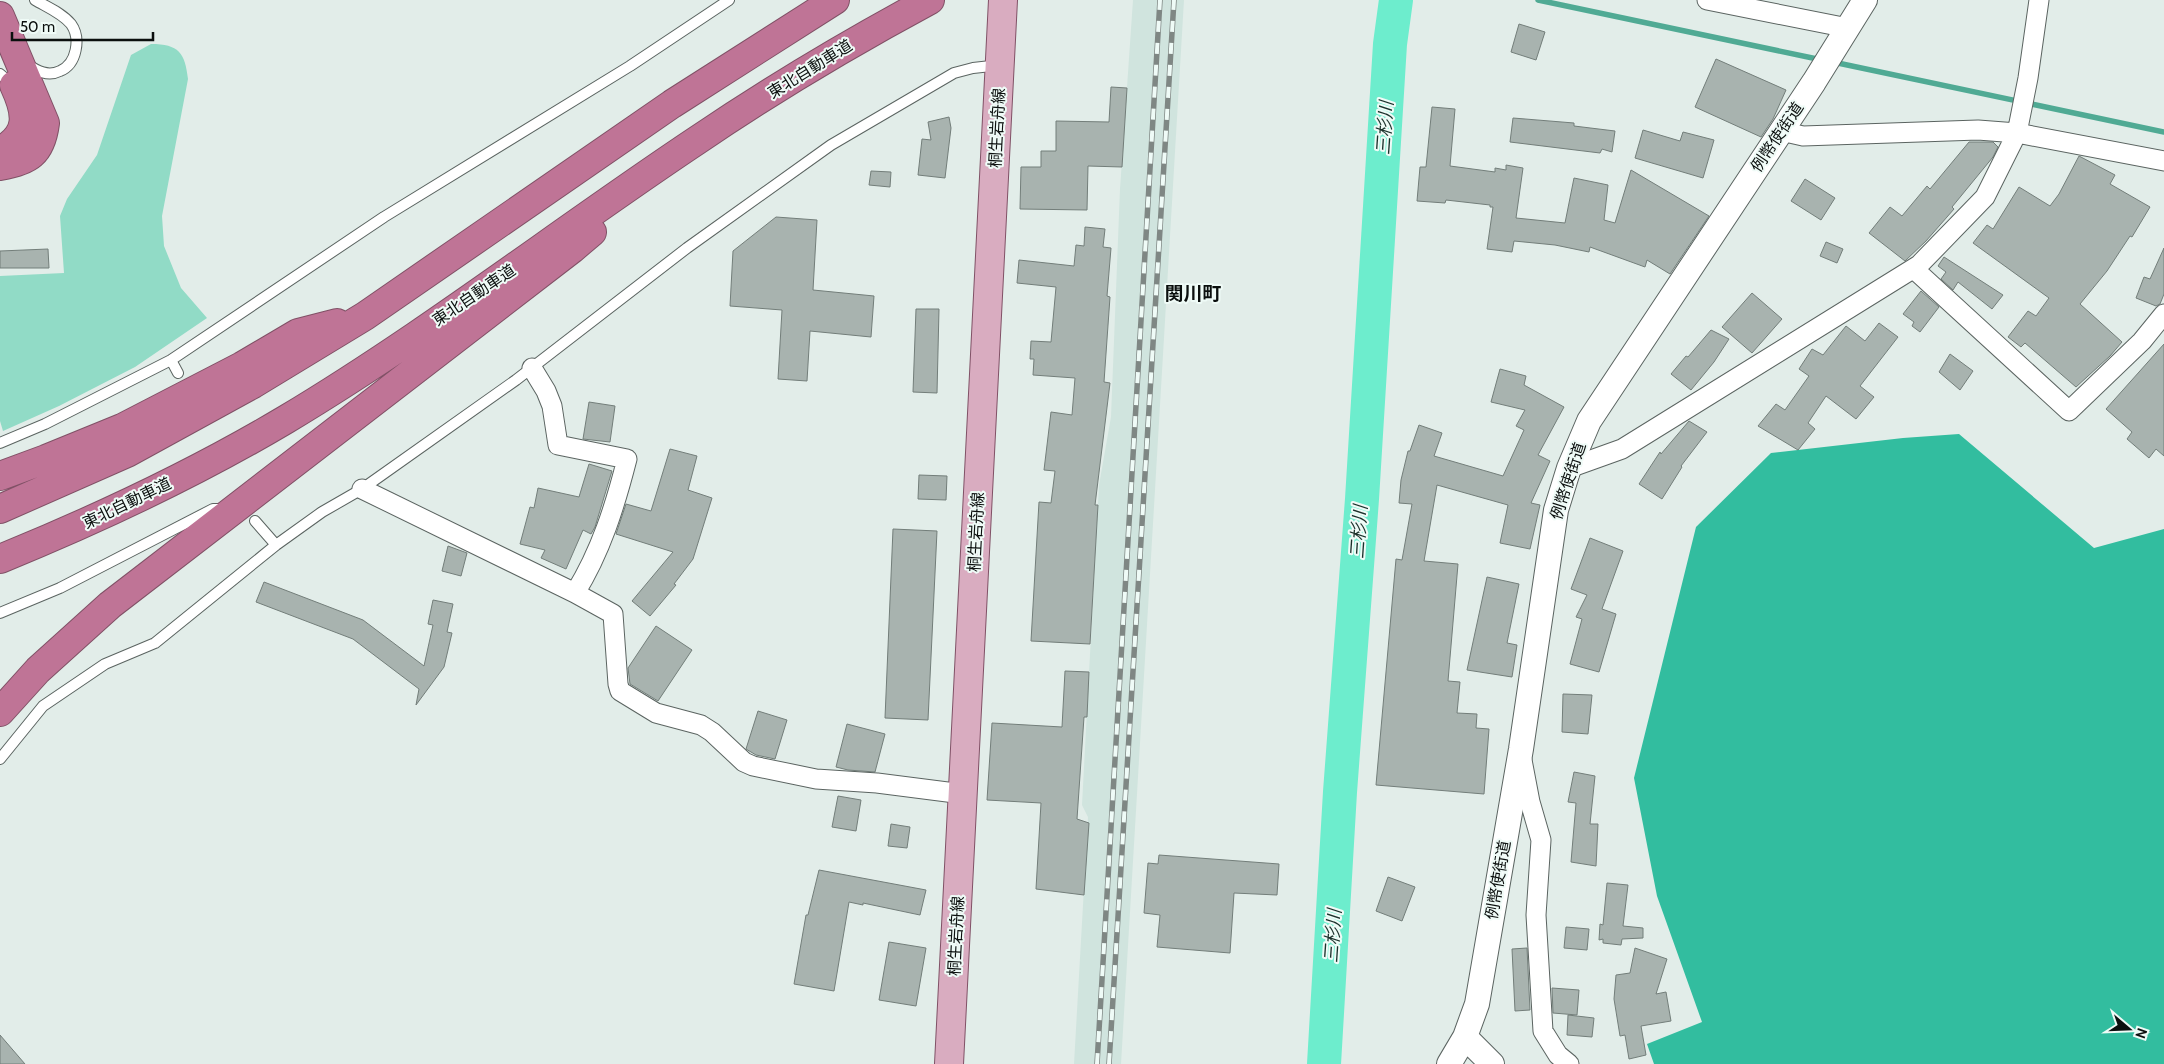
<svg xmlns="http://www.w3.org/2000/svg" width="2164" height="1064" font-family="Cabin,'Noto Sans JP',sans-serif">
  <style>
    .built { fill: #d0e4de }
    .green { fill: #91dbc6 }
    .forest { fill: #32bd9f }
    .lines { fill: none; stroke-linecap: round; stroke-linejoin: round }
    .stream { stroke: #50aa94; stroke-width: 5.5 }
    .river { stroke: #6dedcd; stroke-width: 34 }
    .building { fill: #a8b3af; stroke: #737e7a }
    .service-casing { stroke: #5b6461; stroke-width: 12 }
    .minor-casing { stroke: #5b6461; stroke-width: 21 }
    .tertiary-casing { stroke: #5b6461; stroke-width: 26 }
    .primary-casing { stroke: #805166; stroke-width: 30 }
    .motorway-casing { stroke: #805166; stroke-width: 30 }
    .service { stroke: #fff; stroke-width: 10 }
    .minor { stroke: #fff; stroke-width: 19 }
    .tertiary { stroke: #fff; stroke-width: 24 }
    .primary { stroke: #d9acc0; stroke-width: 28 }
    .motorway { stroke: #bf7496; stroke-width: 28 }
    .rail-casing { stroke: #7f8784; stroke-width: 5.5 }
    .rail { stroke: #effbf7; stroke-width: 4; stroke-dasharray: 11; stroke-linecap: butt }
    .labels { text-anchor: middle; dominant-baseline: central; stroke-width: 4; stroke-linejoin: round; paint-order: stroke }
    .street-label { font-size: 16px; fill: #0b0f0e; stroke: #effbf7 }
    .water-label { font-size: 18px; font-style: italic; fill: #1a302a; stroke: #effbf7 }
    .quarter-label { font-size: 19px; font-weight: bold; fill: #0b0f0e; stroke: #effbf7 }
  </style>
  <rect width="100%" height="100%" fill="#e2ede9"/>
  <!-- built -->
  <path class="built" d="M 1133,0 L 1184,0 L 1121,1064 L 1074,1064 L 1088,817 L 1082,805 L 1099,485 L 1111,417 L 1120,189 Z"/>
  <!-- green -->
  <path class="green" d="M 151,44 C 179,44 185,53 188,79 L 162,216 L 164,246 L 181,288 L 207,318 L 135,367 L 59,406 L 3,431 L 0,421 L 0,276 L 64,273 L 60,216 L 67,199 L 97,155 L 131,55 Z"/>
  <!-- forest -->
  <path class="forest" d="M 1959,434 L 2094,548 L 2164,529 L 2164,1064 L 1654,1064 L 1647,1044 L 1702,1022 L 1657,896 L 1634,778 L 1696,527 L 1771,453 L 1903,438 Z"/>
  <g class="lines">
    <!-- stream -->
    <path class="stream" d="M 1538,0 L 1822,60
      M 1833,62 L 2164,132"/>
    <!-- river -->
    <path class="river" d="M 1324,1064 L 1340,792 L 1362,499 L 1390,44 L 1396,0"/>
  </g>
  <!-- building -->
  <path class="building" d="M 1519,24 L 1545,32 L 1536,60 L 1511,52 Z
    M 1716,59 L 1786,90 L 1773,119 L 1761,137 L 1695,107 Z
    M 1111,87 L 1127,88 L 1122,167 L 1088,166 L 1087,210 L 1020,209 L 1021,167 L 1041,167 L 1041,151 L 1056,151 L 1056,121 L 1109,122 Z
    M 1432,107 L 1455,109 L 1450,166 L 1495,172 L 1495,168 L 1506,170 L 1506,165 L 1523,168 L 1516,218 L 1565,223 L 1574,178 L 1608,185 L 1604,220 L 1615,223 L 1631,170 L 1709,216 L 1670,274 L 1647,260 L 1645,267 L 1590,247 L 1589,252 L 1555,245 L 1514,241 L 1512,252 L 1487,249 L 1493,207 L 1490,207 L 1490,205 L 1446,200 L 1445,203 L 1417,201 L 1420,167 L 1426,167 Z
    M 949,117 L 951,128 L 945,178 L 918,175 L 922,139 L 931,140 L 928,122 Z
    M 1513,118 L 1574,123 L 1574,126 L 1615,131 L 1612,152 L 1602,149 L 1600,153 L 1510,142 Z
    M 1643,130 L 1680,141 L 1683,132 L 1714,140 L 1703,178 L 1635,158 Z
    M 1969,142 L 1993,142 L 1998,147 L 1993,157 L 1952,207 L 1954,209 L 1926,241 L 1905,261 L 1869,233 L 1890,207 L 1902,216 L 1927,186 L 1930,189 Z
    M 2079,156 L 2115,175 L 2110,184 L 2150,207 L 2132,237 L 2130,236 L 2107,271 L 2080,304 L 2122,342 L 2110,356 L 2076,387 L 2025,343 L 2021,347 L 2008,337 L 2028,311 L 2036,316 L 2049,298 L 1973,243 L 1987,225 L 1993,229 L 2019,187 L 2050,206 L 2059,194 Z
    M 871,171 L 891,172 L 890,187 L 869,185 Z
    M 1805,179 L 1835,198 L 1821,220 L 1791,201 Z
    M 776,217 L 817,220 L 813,290 L 874,296 L 871,337 L 810,331 L 807,381 L 778,379 L 782,310 L 730,306 L 733,251 Z
    M 1085,227 L 1105,229 L 1103,247 L 1111,248 L 1107,296 L 1110,297 L 1104,382 L 1110,383 L 1095,505 L 1098,505 L 1090,644 L 1031,641 L 1039,502 L 1051,503 L 1055,471 L 1044,470 L 1051,412 L 1072,415 L 1075,378 L 1033,375 L 1034,359 L 1030,359 L 1031,341 L 1051,342 L 1056,287 L 1017,283 L 1019,260 L 1074,266 L 1076,245 L 1084,246 Z
    M 1826,242 L 1843,249 L 1837,263 L 1820,256 Z
    M 2164,248 L 2164,294 L 2160,304 L 2156,306 L 2136,298 L 2144,277 L 2150,279 Z
    M 48,249 L 49,268 L 0,268 L 0,251 Z
    M 1944,257 L 2003,295 L 1992,309 L 1958,282 L 1953,290 L 1941,279 L 1946,272 L 1938,266 Z
    M 1921,291 L 1939,307 L 1920,332 L 1912,326 L 1914,322 L 1903,314 Z
    M 1752,293 L 1782,319 L 1752,353 L 1722,327 Z
    M 916,309 L 939,309 L 937,393 L 913,392 Z
    M 1879,323 L 1898,337 L 1860,386 L 1874,397 L 1856,419 L 1826,396 L 1808,423 L 1815,429 L 1798,450 L 1758,426 L 1776,404 L 1785,410 L 1809,376 L 1799,369 L 1812,349 L 1823,355 L 1846,326 L 1865,341 Z
    M 1711,330 L 1729,339 L 1714,362 L 1691,390 L 1671,374 L 1686,356 L 1688,357 Z
    M 2164,344 L 2164,456 L 2156,449 L 2149,458 L 2127,439 L 2132,432 L 2106,409 Z
    M 1950,354 L 1973,371 L 1960,390 L 1939,372 Z
    M 1500,369 L 1526,376 L 1524,385 L 1564,407 L 1538,455 L 1550,461 L 1531,503 L 1540,505 L 1530,549 L 1500,543 L 1508,505 L 1437,485 L 1424,561 L 1458,564 L 1448,681 L 1460,682 L 1457,713 L 1477,714 L 1476,728 L 1489,729 L 1484,794 L 1376,785 L 1396,559 L 1402,560 L 1412,504 L 1399,503 L 1401,480 L 1408,451 L 1410,451 L 1419,425 L 1442,433 L 1434,456 L 1503,476 L 1524,430 L 1516,426 L 1525,410 L 1491,402 Z
    M 589,402 L 615,406 L 610,442 L 583,439 Z
    M 1689,421 L 1707,432 L 1681,466 L 1682,467 L 1662,499 L 1639,484 L 1660,452 L 1661,454 Z
    M 670,449 L 697,456 L 688,490 L 712,498 L 693,559 L 674,584 L 676,585 L 650,616 L 632,601 L 673,552 L 616,534 L 626,504 L 651,511 Z
    M 589,464 L 612,471 L 595,527 L 591,534 L 583,530 L 566,569 L 541,558 L 545,550 L 520,544 L 530,507 L 534,508 L 538,488 L 579,497 Z
    M 919,475 L 947,476 L 946,500 L 918,499 Z
    M 893,529 L 937,531 L 928,720 L 885,718 Z
    M 1590,538 L 1623,551 L 1602,609 L 1616,614 L 1599,672 L 1570,664 L 1582,619 L 1576,617 L 1587,595 L 1571,589 Z
    M 448,546 L 467,553 L 461,576 L 442,571 Z
    M 1487,577 L 1519,584 L 1507,643 L 1517,645 L 1512,677 L 1467,670 Z
    M 264,582 L 363,620 L 424,666 L 433,625 L 428,624 L 433,600 L 453,604 L 447,632 L 452,633 L 444,667 L 416,705 L 419,689 L 353,639 L 256,602 Z
    M 656,626 L 692,650 L 658,701 L 630,684 L 628,668 Z
    M 1065,671 L 1089,672 L 1087,717 L 1084,717 L 1077,819 L 1089,823 L 1084,895 L 1036,889 L 1041,803 L 987,800 L 992,723 L 1062,727 Z
    M 1563,694 L 1592,695 L 1588,734 L 1562,732 Z
    M 758,711 L 787,720 L 775,759 L 756,755 L 746,749 Z
    M 847,724 L 885,734 L 875,772 L 848,770 L 836,767 Z
    M 1574,772 L 1595,776 L 1590,824 L 1598,824 L 1596,866 L 1571,862 L 1576,803 L 1568,802 Z
    M 838,796 L 861,800 L 856,831 L 832,827 Z
    M 891,824 L 910,827 L 907,848 L 888,846 Z
    M 1159,855 L 1279,864 L 1277,895 L 1234,893 L 1230,953 L 1157,947 L 1160,915 L 1144,913 L 1148,863 L 1158,864 Z
    M 819,870 L 926,890 L 920,915 L 863,903 L 863,905 L 849,902 L 834,991 L 794,984 L 806,915 L 808,915 Z
    M 1388,877 L 1415,887 L 1402,921 L 1376,911 Z
    M 1607,883 L 1628,885 L 1623,926 L 1643,928 L 1643,938 L 1622,939 L 1621,945 L 1603,943 L 1603,939 L 1599,940 L 1600,924 L 1603,925 Z
    M 1566,927 L 1589,929 L 1587,950 L 1564,948 Z
    M 889,942 L 926,948 L 916,1006 L 879,1000 Z
    M 1527,948 L 1530,1010 L 1515,1011 L 1512,949 Z
    M 1635,948 L 1667,959 L 1656,994 L 1666,992 L 1671,1021 L 1641,1026 L 1646,1055 L 1629,1059 L 1625,1035 L 1620,1036 L 1614,999 L 1616,975 L 1630,973 Z
    M 1552,988 L 1579,990 L 1577,1015 L 1553,1013 Z
    M 1568,1015 L 1594,1018 L 1592,1037 L 1567,1035 Z
    M 0,1035 L 25,1064 L 0,1064 Z"/>
  <g class="lines">
    <defs>
      <path id="service" d="M 27,64 C 37,71 48,77 60,71 C 77,64 81,38 71,24 C 62,13 47,7 35,0
        M 0,74 L 13,85
        M 171,360 L 178,373
        M 0,443 L 45,424 L 171,360 L 384,217 L 630,66 L 729,0
        M 255,521 L 276,545
        M 0,613 L 60,588 L 213,509 L 224,509
        M 0,759 L 43,706 L 105,664 L 155,643 L 276,545 L 322,512 L 362,489 L 516,380 L 687,248 L 831,145 L 954,73 L 973,68 L 1000,65"/>
      <path id="minor" d="M 1707,0 L 1848,28
        M 1781,131 L 1803,136 L 1978,130 L 2017,133 L 2164,161
        M 1914,269 L 2069,411 L 2142,341 L 2164,314
        M 532,368 L 546,391 L 552,406 L 558,445 L 627,459 C 615,506 601,551 575,593
        M 1569,468 L 1622,449 L 1919,265 L 1985,197 L 2017,133 L 2028,78 L 2039,0
        M 362,489 L 575,593 L 613,614 L 618,684 L 620,691 L 656,713 L 701,725 L 712,732 L 744,762 L 753,766 L 816,779 L 877,783 L 963,794
        M 1522,760 L 1530,802 L 1541,840 L 1536,915 L 1543,1031 L 1558,1055 L 1569,1064"/>
      <path id="tertiary" d="M 1465,1037 L 1492,1064
        M 1449,1064 L 1465,1037 L 1477,1004 L 1521,749 L 1556,510 L 1569,468 L 1589,421 L 1814,82 L 1865,0"/>
      <path id="primary" d="M 949,1064 L 1003,0"/>
      <path id="motorway" d="M 0,16 L 45,123 C 41,154 29,161 0,166
        M 0,151 C 31,134 27,113 14,85
        M 0,476 L 46,459 L 122,428 L 242,366 L 298,333 L 337,323
        M 0,509 L 127,453 L 253,384 L 365,316 L 672,104 L 835,0
        M 0,559 C 98,519 194,474 285,420 C 427,335 558,233 696,141 C 771,90 850,43 930,0
        M 0,712 L 38,670 L 110,605 L 572,249 L 592,232"/>
    </defs>
    <!-- service casing -->
    <use href="#service" class="service-casing"/>
    <!-- minor casing -->
    <use href="#minor" class="minor-casing"/>
    <!-- tertiary casing -->
    <use href="#tertiary" class="tertiary-casing"/>
    <!-- primary casing -->
    <use href="#primary" class="primary-casing"/>
    <!-- motorway casing -->
    <use href="#motorway" class="motorway-casing"/>
    <!-- service -->
    <use href="#service" class="service"/>
    <!-- minor -->
    <use href="#minor" class="minor"/>
    <!-- tertiary -->
    <use href="#tertiary" class="tertiary"/>
    <!-- primary -->
    <use href="#primary" class="primary"/>
    <!-- motorway -->
    <use href="#motorway" class="motorway"/>
    <defs>
      <path id="rail" d="M 1097,1064 L 1160,0
        M 1109,1064 L 1174,0"/>
    </defs>
    <!-- rail casing -->
    <use href="#rail" class="rail-casing"/>
    <!-- rail -->
    <use href="#rail" class="rail"/>
  </g>
  <g class="labels">
    <!-- street labels -->
    <g class="street-label">
      <text transform="translate(810 69) rotate(-32)">東北自動車道</text>
      <text transform="translate(997 128) rotate(-87)">桐生岩舟線</text>
      <text transform="translate(1777 137) rotate(-56)">例幣使街道</text>
      <text transform="translate(474 295) rotate(-34)">東北自動車道</text>
      <text transform="translate(1568 481) rotate(-72)">例幣使街道</text>
      <text transform="translate(127 503) rotate(-26)">東北自動車道</text>
      <text transform="translate(976 532) rotate(-87)">桐生岩舟線</text>
      <text transform="translate(1498 880) rotate(-80)">例幣使街道</text>
      <text transform="translate(956 936) rotate(-87)">桐生岩舟線</text>
    </g>
    <!-- water labels -->
    <g class="water-label">
      <text transform="translate(1385 128) rotate(-86)">三杉川</text>
      <text transform="translate(1359 532) rotate(-86)">三杉川</text>
      <text transform="translate(1333 936) rotate(-86)">三杉川</text>
    </g>
    <!-- quarter labels -->
    <g class="quarter-label">
      <text x="1193" y="293">関川町</text>
    </g>
  </g>
  <!-- north arrow -->
  <g transform="translate(2129 1029) rotate(109)" stroke="#effbf7" stroke-width="4" paint-order="stroke">
  <path d="M0-4L9 19L0 12L-9 19Z" fill="#0b0f0e"/>
  <text y="-8" font-size="14" font-weight="bold" text-anchor="middle" fill="#0b0f0e">N</text>
  </g>
  <!-- scale -->
  <path d="M12 32v8h141v-8" fill="none" stroke="#0b0f0e" stroke-width="2.5"/>
  <text x="20" y="32" font-size="15" fill="#0b0f0e" stroke="#effbf7" stroke-width="4" paint-order="stroke">50 m</text>
</svg>
